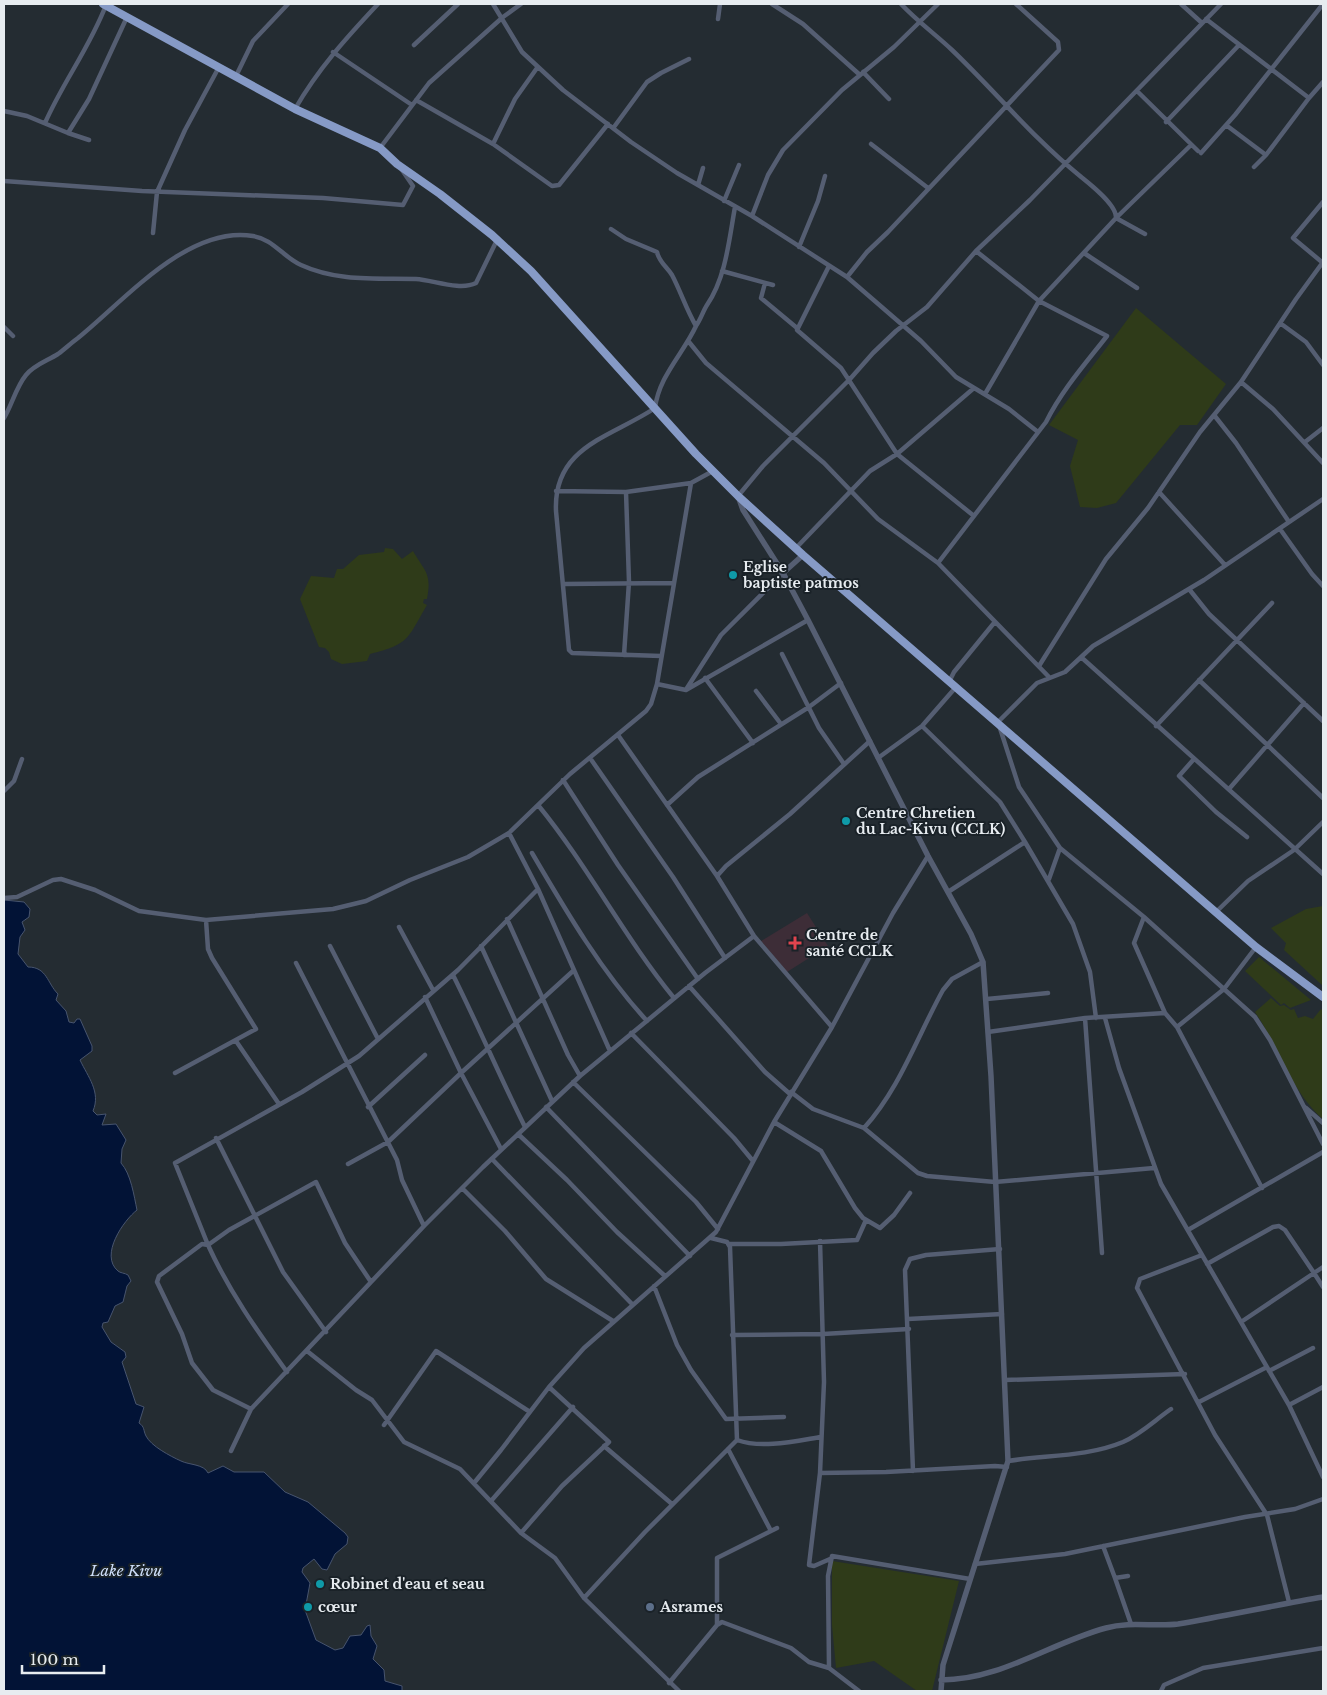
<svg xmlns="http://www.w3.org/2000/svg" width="1327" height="1695" font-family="'Libre Baskerville',serif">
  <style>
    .medical { fill: #3d2d37 }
    .green { fill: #2f3b19 }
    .water { fill: #021336; stroke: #47546e }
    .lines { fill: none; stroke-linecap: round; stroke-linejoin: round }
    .minor { stroke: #555e72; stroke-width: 4.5 }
    .tertiary { stroke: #555e72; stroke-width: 5.5 }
    .trunk { stroke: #869ac6; stroke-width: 8 }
    .culture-dot { fill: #0f9aa8; stroke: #1a2228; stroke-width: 2 }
    .health-dot { fill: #e0444e; stroke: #1a2228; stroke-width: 2 }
    .service-dot { fill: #5c6f8a; stroke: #1a2228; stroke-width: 2 }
    .labels { text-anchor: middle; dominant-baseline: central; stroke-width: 4; stroke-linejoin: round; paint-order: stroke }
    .poi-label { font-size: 14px; font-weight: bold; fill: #e7ecf0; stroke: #1a2228; text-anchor: start }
    .water-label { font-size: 15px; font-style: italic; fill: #cedef9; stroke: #1a2228 }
  </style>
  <rect width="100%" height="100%" fill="#242c32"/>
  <!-- medical -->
  <path class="medical" d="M 807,913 L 828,946 L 787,972 L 761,941 Z"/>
  <!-- green -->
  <path class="green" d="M 1136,308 L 1226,384 L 1197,425 L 1180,425 L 1116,503 L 1097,508 L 1080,507 L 1070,466 L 1078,440 L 1049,425 Z
    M 385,548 L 393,549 L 402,559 L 413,551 C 425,572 432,573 427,599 L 424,599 L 423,603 L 427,605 C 407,639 410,644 370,654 L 367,661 L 342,664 L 331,659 L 329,652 L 325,648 L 319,647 L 300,599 L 311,576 L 334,578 L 337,569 L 343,569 L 359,555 L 384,552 Z
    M 1323,906 L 1323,986 L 1284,950 L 1286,943 L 1271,928 L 1306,909 Z
    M 1259,957 L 1311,1000 L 1290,1008 L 1284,1003 L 1281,1005 L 1245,971 Z
    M 1271,998 L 1280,1006 L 1284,1005 L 1291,1010 L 1294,1009 L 1298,1018 L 1305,1016 L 1313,1019 L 1321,1009 L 1323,1011 L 1323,1119 C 1291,1091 1279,1047 1255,1012 Z
    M 832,1561 L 959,1581 L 932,1691 L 917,1691 L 874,1661 L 836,1668 L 832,1625 Z"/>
  <!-- water -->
  <path class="water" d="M 4,900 L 24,902 L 30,909 L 29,917 L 22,922 L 25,930 L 20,937 L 18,954 L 28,967 C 47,967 47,983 58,994 L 56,1000 L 66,1011 L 69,1022 L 74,1023 L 77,1019 L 80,1019 L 92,1046 L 92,1051 L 80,1060 C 88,1077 101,1092 93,1111 L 97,1115 L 106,1114 L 102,1125 L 116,1124 L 126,1140 L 122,1149 L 121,1163 C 131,1174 134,1196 137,1210 C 124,1220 99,1255 118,1271 C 120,1273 125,1273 128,1275 L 131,1281 L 127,1286 L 123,1302 L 115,1306 L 108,1322 L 103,1323 L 102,1327 L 111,1342 L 125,1352 L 126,1357 L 122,1362 L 136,1404 L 144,1407 L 139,1423 C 145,1427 143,1430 146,1436 C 151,1446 170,1456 181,1461 C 189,1465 204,1464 208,1473 L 223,1466 L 234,1472 L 264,1472 L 285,1492 L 308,1502 L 345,1533 L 348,1537 L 347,1544 L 335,1554 L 327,1570 L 322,1569 L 314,1559 L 303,1568 L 302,1572 L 310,1583 L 305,1610 L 316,1640 L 335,1650 L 343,1648 L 350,1636 L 361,1635 L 367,1626 L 370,1625 L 371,1636 L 377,1646 L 373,1659 L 384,1670 L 385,1681 L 402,1686 L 402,1691 L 4,1691 Z"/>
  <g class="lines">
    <!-- minor -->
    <path class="minor" d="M 493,4 L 522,52 L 563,90 L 631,142 L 677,173 L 752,216 L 847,277 L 921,341 L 956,377 L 1009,409 L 1038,432
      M 772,4 L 803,24 L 860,75
      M 901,4 C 917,21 935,34 952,50 C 995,91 1033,138 1080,176 C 1090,184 1117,205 1116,218 L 1039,301 L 1107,336 C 1085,364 1062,390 1046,422 L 938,563 L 1049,677
      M 1181,4 L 1202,23
      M 718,19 L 720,4
      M 1206,19 L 1309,98 L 1323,82
      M 414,45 L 458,4
      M 333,52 L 412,105
      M 863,72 L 889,99
      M 236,76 L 253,41 L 288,4
      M 1137,91 L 1198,151
      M 416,100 L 493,144 L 552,186 L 559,185 L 608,124
      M 295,109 C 318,69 347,37 378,4
      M 4,111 L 27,116 L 68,133 L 89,99 L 127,17
      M 1166,122 L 1239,45
      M 45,123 C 63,82 90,47 106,5
      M 1226,125 L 1266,155
      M 614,127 L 647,82 L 661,73 L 689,59
      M 68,133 L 89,140
      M 493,144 L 515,99 L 537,68
      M 871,144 L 928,188
      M 380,148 L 429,83 L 503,17 L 521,4
      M 1201,153 L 1235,115 L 1323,4
      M 1254,167 L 1266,155 L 1309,98
      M 4,181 L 142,191 L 323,198 L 403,205 L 413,186 L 402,170
      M 698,185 L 703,168
      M 724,201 L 739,165
      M 1323,202 L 1293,238 L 1323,263
      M 752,216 L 768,175 L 783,150 L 842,90 L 894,47 L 938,4
      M 611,229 L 626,239 L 657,252 C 659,262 667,267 672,275 C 681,292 686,309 696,326 C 683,354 659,376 655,408 C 612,437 553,446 556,511 L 569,650 L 572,653 L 661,656
      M 153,233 L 157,192 L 185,130 L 219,67
      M 1145,234 L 1116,218 L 1191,145
      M 799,247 L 818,201 L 825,176
      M 976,251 L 1039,301 L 985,394
      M 1084,253 L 1137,288
      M 829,266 L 797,330 L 841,368 L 897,454 L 974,516
      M 722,271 L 773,285
      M 847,277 L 867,252 L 888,232 L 1059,50 L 1058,42 L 1016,4
      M 765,283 L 761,298 L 797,328
      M 1280,323 L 1306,342 L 1323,365
      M 696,326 C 701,319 703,311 707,305 C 726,277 729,240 735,207
      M 4,327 L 13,336
      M 689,342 L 706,363 L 824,463 L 878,519 L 938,563
      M 1241,382 L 1273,409 L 1323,463
      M 1214,415 L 1236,443 L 1289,522
      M 4,418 C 12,405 16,387 26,375 C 34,365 47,361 58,354 C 65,349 71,343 78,338 C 124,301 188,225 253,236 C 273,239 283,257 301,265 C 338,282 377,278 416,279 C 433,280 460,291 476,283 L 497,240
      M 1305,442 L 1323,428
      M 556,491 L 626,492 L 691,483
      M 1159,492 L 1225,565
      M 738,496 L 763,466 L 850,379 L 873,353 L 896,331 L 927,307 L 976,251 L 1030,200 L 1221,4
      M 1323,499 L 1204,580 L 1093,646 L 1065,672 L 1037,683 L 998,722 L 1019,787 L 1060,848 L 1144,917 L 1255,1017 L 1270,1040 L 1323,1144
      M 1280,529 L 1312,574 L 1323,586
      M 796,548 L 870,471 L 897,454 L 974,388
      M 564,584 L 673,583
      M 1189,589 L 1209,614 L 1323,721
      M 782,654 L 819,728 L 844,764
      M 624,655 L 629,582 L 626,492
      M 1081,657 L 1323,874
      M 1039,666 L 1106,559 L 1148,508 L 1200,432 L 1241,382 L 1296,299 L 1323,262
      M 705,678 L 753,743
      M 1199,680 L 1323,798
      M 949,682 L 954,672 L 994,623
      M 657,684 L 686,690 L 808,620
      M 687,688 L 721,635 L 783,573
      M 756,691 L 781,724
      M 922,726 L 1000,802 L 1025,842
      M 1156,726 L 1272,603
      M 618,735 L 717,876 L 754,936 L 832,1027
      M 590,758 L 673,877 L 725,958
      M 878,758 L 922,726 L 956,687
      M 1194,759 L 1179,776 L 1216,812 L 1247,837
      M 563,780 L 618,865 L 698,979
      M 1229,789 L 1304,703
      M 4,791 L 14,781 L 22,759
      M 538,805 C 588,866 624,937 674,998
      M 667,805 L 698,777 L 809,707 L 841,683
      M 509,833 L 538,889 L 610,1051
      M 532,853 C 566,911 601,971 647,1021
      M 717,876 L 726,866 L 790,814 L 870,741
      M 1049,879 L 1060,848
      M 948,892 L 1025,842 L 1073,924 L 1090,972 L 1096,1018
      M 4,898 L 17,897 L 53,880 L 61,879 L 95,890 L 139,911 L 206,920 L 333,909 L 366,901 L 410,880 L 468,857 L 509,833 L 570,774 L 646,711 L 651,704 L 657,684 L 691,483 L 713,471
      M 1216,912 L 1248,881 L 1294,850 L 1323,822
      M 1144,917 L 1134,943 L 1165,1013 L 1177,1027 L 1262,1188
      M 507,919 L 568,1055 L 580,1076
      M 399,927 L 433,990
      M 330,946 L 378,1039
      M 481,946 L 552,1101
      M 296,963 L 397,1160 L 402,1180 L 424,1226
      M 453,975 C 478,1025 500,1077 525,1127
      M 689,986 L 765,1072 L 790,1094
      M 425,997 L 461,1073 L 573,971
      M 987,999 L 1048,993
      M 1085,1018 L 1102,1253
      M 1105,1018 L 1119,1068 L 1161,1184 L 1289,1405 L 1323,1477
      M 1177,1027 L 1224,989 L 1256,947
      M 988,1032 L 1085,1018 L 1165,1013
      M 631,1033 L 734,1138 L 753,1161
      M 236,1041 L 279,1104
      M 175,1073 L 256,1029 L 212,958 L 208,949 L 206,920
      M 573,1082 L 696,1202 L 718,1229
      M 791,1092 L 813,1109 L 864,1128 L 918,1173 L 927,1176 L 995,1182 L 1154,1168
      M 368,1107 L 425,1055
      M 546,1107 L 690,1256
      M 1306,1108 L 1323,1123
      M 774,1122 L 821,1151 L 855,1208 L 863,1218 L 880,1228 L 894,1215 L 910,1193
      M 864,1128 C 900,1088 917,1037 943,990 L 952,979 L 983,962
      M 518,1134 L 567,1180 L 617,1232 L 665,1276
      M 216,1138 L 283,1272 L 326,1332
      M 492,1159 L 632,1304
      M 348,1164 L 388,1142 L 461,1073 L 501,1149
      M 462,1188 L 505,1231 L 546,1279 L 613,1321
      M 1188,1230 L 1323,1152
      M 820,1241 L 824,1382 L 820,1473 L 886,1472 L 995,1466 L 1007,1467
      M 729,1244 L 781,1244 L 857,1240 L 866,1220
      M 1202,1255 L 1140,1279 L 1137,1288 L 1215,1435 L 1267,1515 L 1289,1602
      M 1207,1264 L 1273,1227 L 1279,1226 L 1285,1230 L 1314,1273 L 1323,1267
      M 371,1282 L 345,1243 L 316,1182 L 229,1230 L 208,1245 L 175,1163 L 302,1092 L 359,1056 L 458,970 L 538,889
      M 654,1286 L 677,1345 L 691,1370 L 726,1419 L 784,1417
      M 908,1319 L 1002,1314
      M 1241,1322 L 1314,1273 L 1323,1287
      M 732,1335 L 823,1334 L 909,1329
      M 307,1351 L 356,1390 L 372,1400 L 404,1442 L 460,1469 L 521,1533 L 555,1558 L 584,1598 L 679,1691
      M 1269,1371 L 1313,1348
      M 1005,1380 L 1185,1374
      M 1199,1402 L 1267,1367
      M 1289,1405 L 1323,1387
      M 251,1409 L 213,1390 L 192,1363 L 182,1334 L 157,1282 L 159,1276 L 202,1244 L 208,1245 C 229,1291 257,1331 287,1372
      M 384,1425 L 436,1351 L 530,1412
      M 737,1440 C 762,1449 796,1441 821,1437
      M 604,1446 L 672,1504
      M 728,1449 L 771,1531
      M 231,1451 L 251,1409 L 424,1226 L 483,1167 L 580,1076 L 705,973 L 754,936
      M 1008,1461 C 1046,1455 1087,1457 1123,1442 C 1141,1434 1155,1420 1171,1409
      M 913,1471 L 905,1270 L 910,1259 L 926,1255 L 1000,1249
      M 820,1473 L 809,1565 L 814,1566 L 830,1559
      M 474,1483 L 501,1450 L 549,1387 L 584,1348 L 716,1232 L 774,1122 L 832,1027 L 893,913 L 928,856
      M 491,1501 L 573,1407
      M 521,1533 L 562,1486 L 609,1442 L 549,1387
      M 1103,1546 L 1115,1578
      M 975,1564 L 1065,1554 L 1245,1517 L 1295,1509 L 1323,1499
      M 1128,1576 L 1115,1578 L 1131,1624
      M 584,1598 L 645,1532 L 737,1440 L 730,1247 L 727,1242 L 711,1238
      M 717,1625 L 717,1558 L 777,1528
      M 829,1668 L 828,1576 L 832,1556 L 970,1579
      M 669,1683 L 717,1625 L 722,1622 L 791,1648 L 809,1662 L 829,1668 L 859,1691
      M 1161,1691 L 1164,1685 L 1203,1668 L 1323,1648"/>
    <!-- tertiary -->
    <path class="tertiary" d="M 738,496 L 743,510 L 783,573 L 808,620 L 928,856 L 971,934 L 983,962 L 991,1076 L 1008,1461 L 943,1665 L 941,1691
      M 783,573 L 803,555
      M 941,1680 C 1001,1680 1050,1643 1106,1628 C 1130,1621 1154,1627 1178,1624 C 1226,1616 1275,1605 1323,1597"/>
    <!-- trunk -->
    <path class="trunk" d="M 103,4 L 295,109 L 380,148 L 397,164 L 440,194 L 492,235 L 531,271 L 696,454 L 738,496 L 803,555 L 1256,947 L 1323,997"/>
  </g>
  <!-- markers -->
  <g class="culture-dot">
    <circle cx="733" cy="575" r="5"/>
    <circle cx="846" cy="821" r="5"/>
    <circle cx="320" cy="1584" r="5"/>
    <circle cx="308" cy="1607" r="5"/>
  </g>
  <path class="health-dot" d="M792.5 935.5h5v5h5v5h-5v5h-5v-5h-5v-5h5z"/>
  <circle class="service-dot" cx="650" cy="1607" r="5"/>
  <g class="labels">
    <!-- poi labels -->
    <g class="poi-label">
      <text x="743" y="567">Eglise<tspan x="743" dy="16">baptiste patmos</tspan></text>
      <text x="856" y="813">Centre Chretien<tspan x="856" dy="16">du Lac-Kivu (CCLK)</tspan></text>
      <text x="806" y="935">Centre de<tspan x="806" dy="16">santé CCLK</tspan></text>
      <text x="330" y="1584">Robinet d'eau et seau</text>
      <text x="318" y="1607">cœur</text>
      <text x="660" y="1607">Asrames</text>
    </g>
    <!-- water labels -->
    <g class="water-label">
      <text x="126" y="1570">Lake Kivu</text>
    </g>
  </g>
  <!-- border -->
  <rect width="1327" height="1695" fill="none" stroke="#e7ecf0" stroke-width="10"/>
  <!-- scale -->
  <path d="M22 1665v8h82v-8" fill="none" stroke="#e7ecf0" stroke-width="2.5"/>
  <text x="30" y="1665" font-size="15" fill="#e7ecf0" stroke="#1a2228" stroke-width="4" paint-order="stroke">100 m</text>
</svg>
